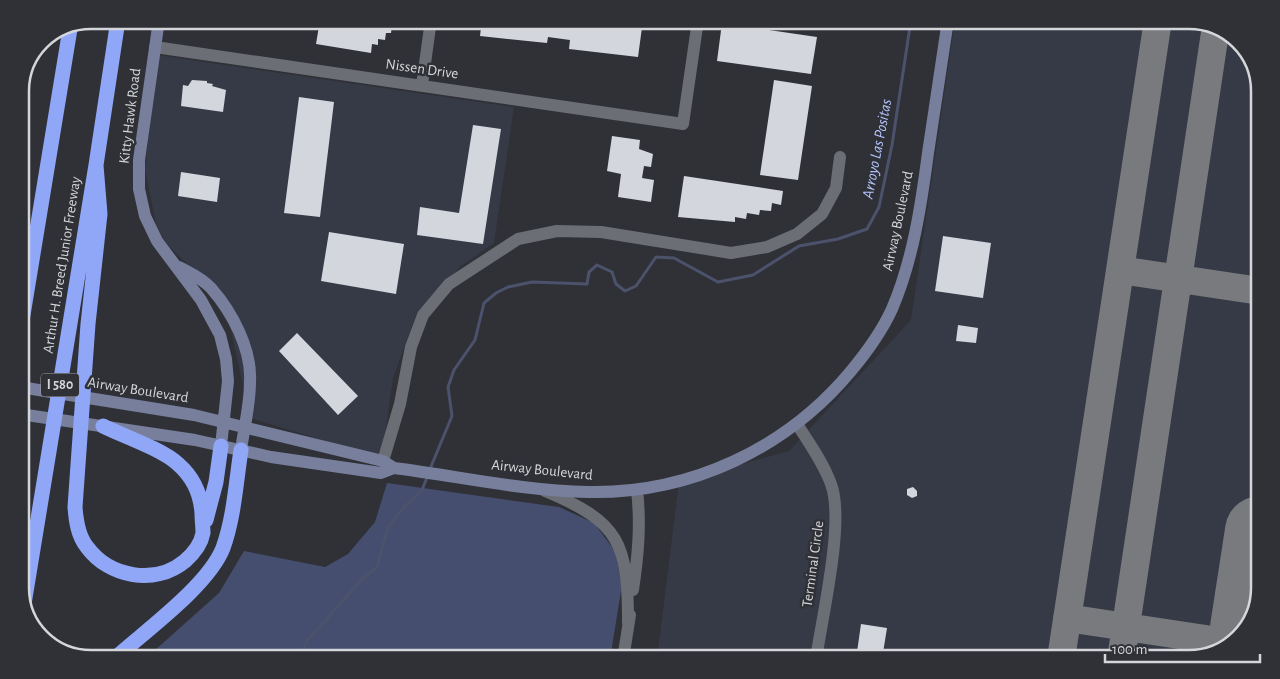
<svg xmlns="http://www.w3.org/2000/svg" width="1280" height="679" font-family="'Alegreya Sans',sans-serif">
  <style>
    .built { fill: #363a46 }
    .green { fill: #454e6e }
    .lines { fill: none; stroke-linecap: round; stroke-linejoin: round }
    .stream { stroke: #4c526c; stroke-width: 3 }
    .taxiway { stroke: #787a7e; stroke-width: 28 }
    .runway { stroke: #787a7e; stroke-width: 70 }
    .building { fill: #d4d6de }
    .street { stroke: #6c6e75; stroke-width: 12 }
    .secondary { stroke: #777f9c; stroke-width: 12 }
    .highway { stroke: #90a6f7; stroke-width: 15 }
    .labels { text-anchor: middle; dominant-baseline: central; stroke-width: 5; stroke-linejoin: round; paint-order: stroke }
    .shield { fill: #2f3137; stroke: #a2a4a8; stroke-width: 1 }
    .shield-label { font-size: 14px; font-weight: bold; fill: #d4d6d9 }
    .street-label { font-size: 15px; fill: #d4d6d9; stroke: #2f3137 }
    .water-label { font-size: 16px; font-style: italic; fill: #b5c5fe; stroke: #2f3137 }
    .rim { fill: none; stroke: #d4d6d9; stroke-width: 2.5 }
  </style>
  <rect width="100%" height="100%" fill="#2f3137"/>
  <!-- built -->
  <path class="built" d="M 955,20 L 1189,20 L 1221,27 L 1248,52 L 1260,87 L 1260,588 L 1253,620 L 1228,647 L 1189,659 L 657,659 L 679,482 L 789,451 L 911,320 Z
    M 157,55 L 514,107 L 494,243 L 461,266 L 416,315 L 393,378 L 382,458 L 250,418 L 225,302 L 158,235 L 145,168 Z"/>
  <!-- green -->
  <path class="green" d="M 387,483 L 559,507 L 594,523 L 615,551 L 622,585 L 610,659 L 145,659 L 219,593 L 244,551 L 325,567 L 348,554 L 375,522 Z"/>
  <g class="lines">
    <!-- stream -->
    <path class="stream" d="M 430,469 L 452,416 L 448,387 L 454,370 L 475,340 L 484,303 L 496,293 L 508,287 L 532,282 L 587,284 L 589,272 L 597,265 L 612,272 L 616,284 L 625,291 L 636,286 L 656,257 L 674,258 L 718,282 L 753,275 L 799,246 L 838,239 L 867,229 L 879,207 L 892,145 L 911,20
      M 299,659 L 307,641 L 362,579 L 377,567 L 388,527 L 405,506 L 422,490 L 428,475"/>
    <!-- taxiway -->
    <path class="taxiway" d="M 1120,270 L 1260,291
      M 1067,618 L 1232,643
      M 1061,659 L 1158,20
      M 1121,659 L 1216,26"/>
    <!-- runway -->
    <path class="runway" d="M 1245,628 L 1260,531"/>
  </g>
  <!-- building -->
  <path class="building" d="M 320,20 L 400,20 L 400,26 L 392,25 L 391,33 L 386,33 L 385,40 L 378,39 L 378,45 L 372,44 L 371,53 L 316,44 Z
    M 482,20 L 643,20 L 638,57 L 569,49 L 570,40 L 548,37 L 547,43 L 480,36 Z
    M 722,23 L 817,37 L 811,74 L 717,61 Z
    M 192,80 L 207,81 L 207,83 L 213,84 L 212,86 L 226,90 L 223,112 L 181,106 L 183,85 L 188,86 Z
    M 774,80 L 812,86 L 798,180 L 760,175 Z
    M 299,97 L 334,102 L 320,217 L 284,213 Z
    M 473,125 L 501,129 L 483,244 L 417,235 L 420,207 L 459,213 Z
    M 612,136 L 640,140 L 639,149 L 653,154 L 651,167 L 644,166 L 642,178 L 654,180 L 651,202 L 618,197 L 621,174 L 607,171 Z
    M 181,172 L 220,178 L 217,202 L 178,196 Z
    M 684,176 L 783,191 L 781,205 L 772,203 L 771,211 L 760,210 L 759,215 L 747,213 L 746,219 L 735,217 L 735,222 L 678,217 Z
    M 329,232 L 404,244 L 396,294 L 321,281 Z
    M 943,236 L 991,243 L 983,298 L 935,291 Z
    M 958,325 L 978,328 L 976,343 L 956,341 Z
    M 297,333 L 358,396 L 338,415 L 279,351 Z
    M 913,487 L 917,491 L 917,496 L 912,498 L 907,495 L 907,489 Z
    M 861,624 L 887,628 L 882,659 L 856,659 Z"/>
  <g class="lines">
    <!-- street -->
    <path class="street" d="M 155,47 L 683,124 L 698,20
      M 422,85 L 431,20
      M 797,424 C 809,443 823,462 831,484 C 845,521 822,617 816,659
      M 383,461 L 400,404 L 411,347 L 423,315 L 449,284 L 518,239 L 557,231 L 601,232 L 731,253 L 767,247 L 797,234 L 822,214 L 836,188 L 840,157
      M 545,491 C 620,522 628,543 628,623
      M 633,590 C 638,556 641,525 637,490
      M 623,659 L 630,615"/>
    <!-- secondary -->
    <path class="secondary" d="M 159,20 L 139,160 L 139,189 L 145,216 L 157,241 L 201,300 L 220,335 L 226,359 L 228,381 L 221,446
      M 179,267 C 190,273 202,278 211,288 C 232,312 252,349 250,382 C 250,405 244,428 241,450
      M 20,387 L 194,415 L 383,461 L 394,468 C 458,476 523,491 588,492 C 690,494 786,449 851,371 C 866,353 882,331 892,309 C 913,260 921,206 928,153 C 935,109 941,64 948,20
      M 20,414 L 195,440 L 271,457 L 381,473 L 394,468"/>
    <!-- highway -->
    <path class="highway" d="M 96,165 L 100,214 L 88,324 L 75,507 C 76,521 78,536 87,547 C 109,577 155,586 185,561 C 193,554 201,544 203,533 C 203,527 202,520 202,514 C 201,494 193,477 178,464 C 162,449 123,436 103,426
      M 20,333 L 70,29
      M 206,520 L 216,482 L 221,446
      M 24,604 L 96,165 L 118,20
      M 114,659 C 145,631 208,586 223,548 C 234,518 236,482 241,450"/>
  </g>
  <g class="labels">
    <!-- shield labels -->
    <rect class="shield" x="41" y="373.5" width="38" height="23" rx="4"/>
    <g class="shield-label">
      <text x="60" y="385">I 580</text>
    </g>
    <!-- street labels -->
    <g class="street-label">
      <text transform="translate(422 69) rotate(8)">Nissen Drive</text>
      <text transform="translate(130 116) rotate(-83)">Kitty Hawk Road</text>
      <text transform="translate(898 221) rotate(-78)">Airway Boulevard</text>
      <text transform="translate(62 265) rotate(-81)">Arthur H. Breed Junior Freeway</text>
      <text transform="translate(138 390) rotate(9)">Airway Boulevard</text>
      <text transform="translate(542 470) rotate(6)">Airway Boulevard</text>
      <text transform="translate(813 564) rotate(-82)">Terminal Circle</text>
    </g>
    <!-- water labels -->
    <g class="water-label">
      <text transform="translate(877 149) rotate(-79)">Arroyo Las Positas</text>
    </g>
  </g>
  <!-- crop -->
  <path d="M0 0H1280V679H0ZM91 29H1189A62 62 0 0 1 1251 91V588A62 62 0 0 1 1189 650H91A62 62 0 0 1 29 588V91A62 62 0 0 1 91 29Z" fill="#2f3137" fill-rule="evenodd"/>
  <path class="rim" d="M91 29H1189A62 62 0 0 1 1251 91V588A62 62 0 0 1 1189 650H91A62 62 0 0 1 29 588V91A62 62 0 0 1 91 29Z"/>
  <!-- scale -->
  <path d="M1105 654v8h155v-8" fill="none" stroke="#d4d6d9" stroke-width="2.5"/>
  <text x="1112" y="654" font-size="15" fill="#d4d6d9" stroke="#2f3137" stroke-width="4" paint-order="stroke">100 m</text>
</svg>
